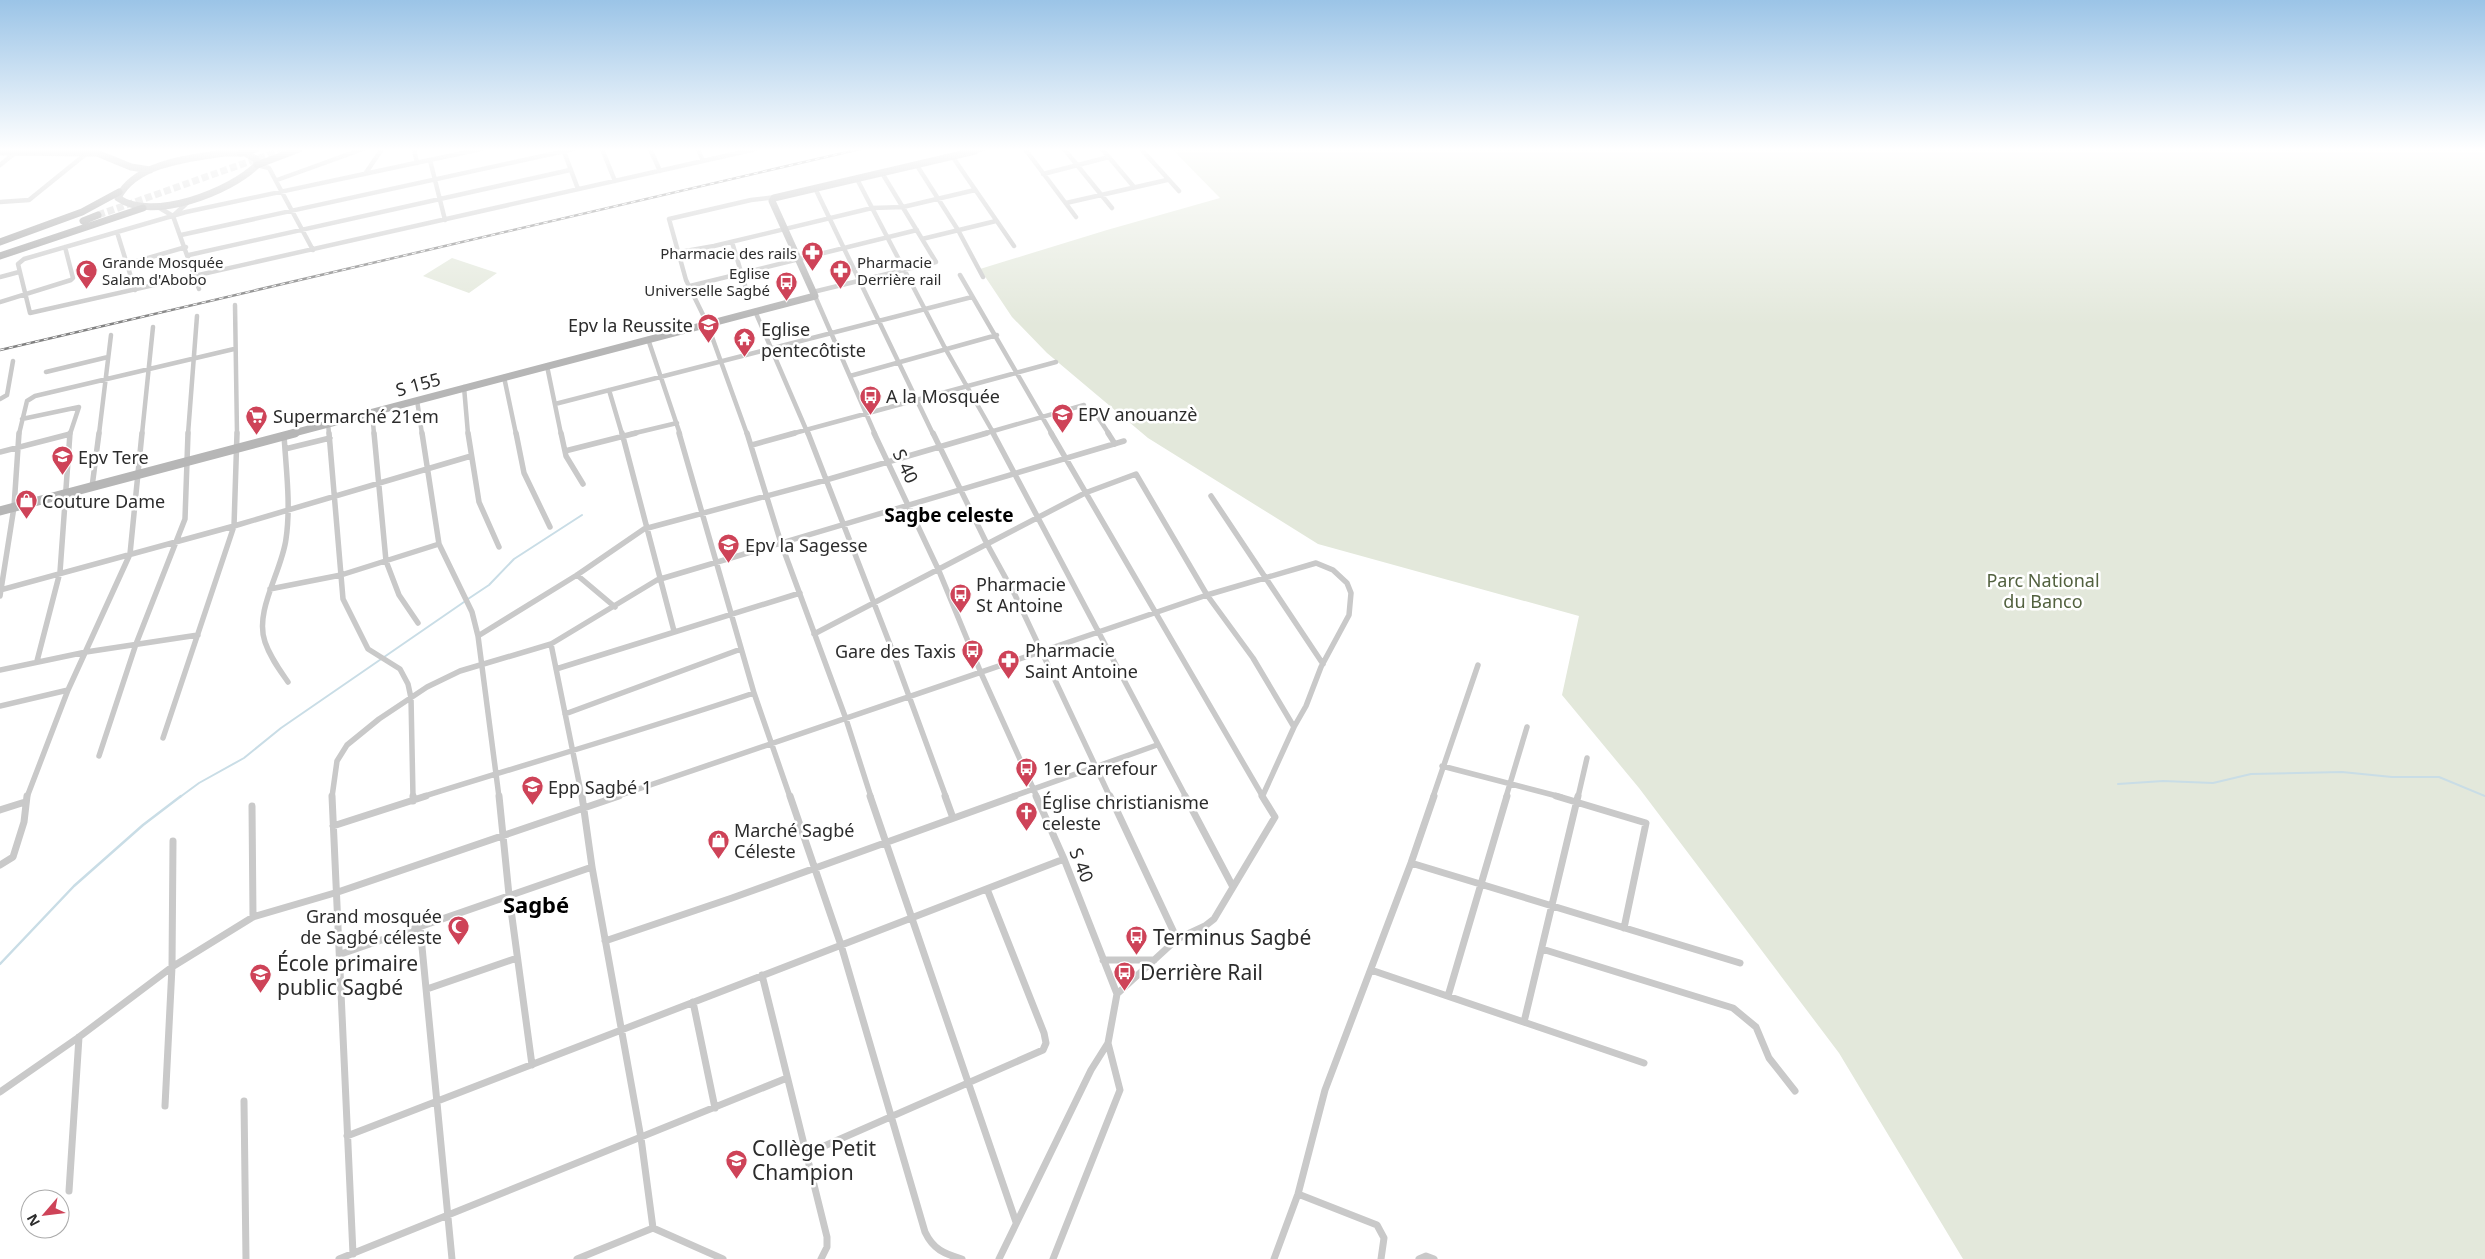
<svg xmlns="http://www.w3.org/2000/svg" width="2485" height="1259" font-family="'Noto Sans',sans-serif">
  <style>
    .green { fill: #e3e8db }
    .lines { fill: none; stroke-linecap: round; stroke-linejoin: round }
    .stream-far1 { stroke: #c9dde6; stroke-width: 2 }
    .stream { stroke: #c9dde6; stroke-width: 2.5 }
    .primary-tunnel { stroke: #d5d5d5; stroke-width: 7; stroke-dasharray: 7 3; stroke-linecap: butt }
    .street-far2 { stroke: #c9c9c9; stroke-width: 4.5 }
    .street-far1 { stroke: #c9c9c9; stroke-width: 5.5 }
    .street { stroke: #c9c9c9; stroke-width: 7 }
    .secondary-far1 { stroke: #b6b6b6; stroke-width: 7 }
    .secondary { stroke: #b6b6b6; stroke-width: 9 }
    .primary { stroke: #a4a4a4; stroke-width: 7 }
    .rail-casing { stroke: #818181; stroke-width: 2.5 }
    .rail { stroke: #fff; stroke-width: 1; stroke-dasharray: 4.5; stroke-linecap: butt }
    .labels { text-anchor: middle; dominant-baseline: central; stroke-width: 5; stroke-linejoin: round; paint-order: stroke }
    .far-poi-label { font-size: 15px; fill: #2c2c2c; stroke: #fff; text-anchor: end }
    .poi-label { font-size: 18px; fill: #2c2c2c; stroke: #fff; text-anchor: start }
    .street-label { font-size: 18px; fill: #2c2c2c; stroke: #fff }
    .park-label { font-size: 18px; fill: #52613f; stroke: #fff }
    .neighbourhood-label { font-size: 19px; font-weight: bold; fill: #000; stroke: #fff }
    .near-poi-label { font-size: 21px; fill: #2c2c2c; stroke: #fff; text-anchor: start }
    .district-label { font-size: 22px; font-weight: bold; fill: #000; stroke: #fff }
  </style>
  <rect width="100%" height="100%" fill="#fff"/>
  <!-- green -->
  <path class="green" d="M 1172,149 L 2485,149 L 2485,1259 L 1963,1259 L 1839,1053 L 1639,788 L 1562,695 L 1579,616 L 1318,544 L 1148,438 L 1047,353 L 1012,317 L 980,269 L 1107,230 L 1220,198 Z
    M 452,258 L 497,273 L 469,293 L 423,276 Z"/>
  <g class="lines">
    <!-- stream-far1 -->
    <path class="stream-far1" d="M 468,599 L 489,585 L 514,559 L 582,515
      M 2118,784 L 2163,781 L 2213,783 L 2251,774 L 2342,772 L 2392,777 L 2439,777 L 2485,796
      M 180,797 L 199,783 L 244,758 L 281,728 L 464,602"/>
    <!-- stream -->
    <path class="stream" d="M 0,964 L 74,886 L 143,825 L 181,796"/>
    <!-- primary-tunnel -->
    <path class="primary-tunnel" d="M 98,215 L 285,149"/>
    <!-- street-far2 -->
    <path class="street-far2" d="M 414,149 L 417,163
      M 481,149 L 186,212 L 24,259 L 18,264 L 30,313 L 756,149
      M 563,149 L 578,189
      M 602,149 L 615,181
      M 650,149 L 660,171
      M 698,149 L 703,161
      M 1025,149 L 1076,217
      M 1064,149 L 1112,208
      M 1102,149 L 1134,187
      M 1141,149 L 1179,191
      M 975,151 L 983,149
      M 952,156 L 1014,246
      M 430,160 L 445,220
      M 916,164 L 958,230 L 983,277
      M 0,165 L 20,149
      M 257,165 L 269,168 L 313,250
      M 365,174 L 382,149
      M 1043,174 L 1109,157
      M 857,179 L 945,348 L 994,434
      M 277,180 L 363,149
      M 815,188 L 933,434
      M 0,202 L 29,200 L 92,149
      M 1066,203 L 1167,180
      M 158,207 L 173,216 L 199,289
      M 173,216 L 188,202
      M 117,232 L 135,290
      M 181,235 L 574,149
      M 922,239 L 996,221
      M 732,242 L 747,292
      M 680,252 L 714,246 L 872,208 L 903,207 L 975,190
      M 189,255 L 570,170
      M 127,264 L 186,247
      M 960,275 L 1052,434
      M 0,277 L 19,272
      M 690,286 L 917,230
      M 813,292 L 936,262 L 882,173
      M 815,296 L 875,434
      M 0,302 L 71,280 L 73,278 L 65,247
      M 235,305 L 237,434
      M 755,311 L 808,434
      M 648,339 L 680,434
      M 547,366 L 561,434
      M 46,372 L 108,357
      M 850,376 L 997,335
      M 504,377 L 516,434
      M 464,387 L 468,434
      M 609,390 L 622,434
      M 0,399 L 7,395 L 13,361
      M 417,400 L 422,434
      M 555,404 L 972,297
      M 1092,408 L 1109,434
      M 372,412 L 374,434
      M 22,419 L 79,407 L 70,434
      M 328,423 L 329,434
      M 19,434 L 27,401 L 35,396 L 234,349
      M 99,434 L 111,335
      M 142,434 L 153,327
      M 188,434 L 197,316
      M 631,434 L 677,423
      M 747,434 L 707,323 L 686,280 L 669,219 L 751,200 L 776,197
      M 791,434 L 1056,362
      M 983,434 L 1084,405"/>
    <!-- street-far1 -->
    <path class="street-far1" d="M 329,433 L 343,599 L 368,649 L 400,669 L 408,684 L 411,698 L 413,797
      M 374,433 L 386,561 L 399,595 L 418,623
      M 422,433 L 439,544 L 472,612 L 478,636 L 499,797
      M 468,433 L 479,502 L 499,547
      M 516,433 L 524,473 L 550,527
      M 561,433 L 566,456 L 583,484
      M 622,433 L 674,631
      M 679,433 L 754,693 L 790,797
      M 747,433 L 781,543 L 846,719 L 871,797
      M 808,433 L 891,647 L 946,797
      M 874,433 L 939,571 L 981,673 L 1037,797
      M 933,433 L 987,544 L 1015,595 L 1110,797
      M 993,433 L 1186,797
      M 1051,433 L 1263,797
      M 1108,433 L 1115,444
      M 284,435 C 286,469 291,505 286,539 C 282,571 254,611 265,642 C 270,657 279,669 288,682
      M 752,445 L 795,433
      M 285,449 L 330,438
      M 565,451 L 636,433
      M 0,452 L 70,434
      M 92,487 L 99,433
      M 1211,496 L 1323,664
      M 577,575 L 615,607
      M 270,589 L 341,575 L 439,544
      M 0,590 L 234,526 L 471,456
      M 0,596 L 14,507 L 19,433
      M 814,634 L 1085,493 L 1136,474 L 1207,595 L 1253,658 L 1294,727
      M 478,636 L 577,575 L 644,529 L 826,480 L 987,433
      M 551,644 L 582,797
      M 37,661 L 60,572 L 70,433
      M 556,669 L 800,593
      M 0,670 L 86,652 L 198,635
      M 0,706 L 68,690
      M 565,714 L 741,649
      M 163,738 L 234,526 L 237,433
      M 99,756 L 136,644 L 185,519 L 188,433
      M 1442,766 L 1561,797
      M 27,797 L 68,690 L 130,554 L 142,433
      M 332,797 L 337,761 L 347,745 L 379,719 L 427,687 L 460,671 L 551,644 L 657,580 L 1124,441
      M 422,797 C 533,762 644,730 754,693
      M 615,797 L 1207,595 L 1316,563 L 1333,570 L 1347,583 L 1351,593 L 1349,615 L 1321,667 L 1306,706 L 1294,727 L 1263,795
      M 1011,797 L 1157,745
      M 1433,797 L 1478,665
      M 1506,797 L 1527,727
      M 1578,797 L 1587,758"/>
    <!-- street -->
    <path class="street" d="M 332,796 L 353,1254
      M 413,796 L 413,801
      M 499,796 L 509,895 L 532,1065
      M 582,796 L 592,867 L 641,1138 L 653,1228
      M 790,796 L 841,945 L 925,1232 C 933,1249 944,1254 962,1259
      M 870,796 L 1016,1222
      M 945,796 L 953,818
      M 1036,796 L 1064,859 L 1117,994
      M 1110,796 L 1177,939
      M 1185,796 L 1233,887
      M 1556,796 L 1646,823 L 1624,928
      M 252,806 L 253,917
      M 0,810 L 25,802
      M 333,826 L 426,796
      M 1411,863 L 1740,963
      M 0,865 L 13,857 L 24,822 L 27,796
      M 420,926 L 452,1259
      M 605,941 L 732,898 L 1015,796
      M 1542,949 L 1733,1008 L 1756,1027 L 1769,1058 L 1795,1091
      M 341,954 L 592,867
      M 1103,960 L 1154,960
      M 1371,970 L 1644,1063
      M 762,975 L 827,1237 L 827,1247 L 821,1259
      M 427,989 L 517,958
      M 1448,996 L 1507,796
      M 693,1002 L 715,1108
      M 1524,1022 L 1578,796
      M 0,1092 L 79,1037 L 172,967 L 253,917 L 338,892 L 619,796
      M 244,1101 L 246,1259
      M 165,1106 L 172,967 L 173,841
      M 347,1136 L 1064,859
      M 806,1154 L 1043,1050 L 1046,1043 L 1044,1033 L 987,889
      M 69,1191 L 79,1037
      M 1298,1194 L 1377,1225 L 1384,1238 L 1381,1259
      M 339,1259 L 787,1078
      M 577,1259 L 653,1228 L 723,1259
      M 999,1259 L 1091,1070 L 1108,1043
      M 1053,1259 L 1120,1090 L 1108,1043 L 1117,994 L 1177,939 L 1205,926 L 1214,919 L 1275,817 L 1262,796
      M 1274,1259 L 1298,1194 L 1325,1090 L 1411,863 L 1434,796
      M 1419,1259 L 1426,1256 L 1434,1259"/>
    <!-- secondary-far1 -->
    <path class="secondary-far1" d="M 0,152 L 97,153 L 131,167 L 150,170
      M 224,153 L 245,153 L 256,159 L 257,165 C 230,192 152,222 118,198 C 135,163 190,158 224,153 Z
      M 290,434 L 815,296 L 772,201 L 774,198 L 975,151"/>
    <!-- secondary -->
    <path class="secondary" d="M 0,511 L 295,433"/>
    <!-- primary -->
    <path class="primary" d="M 240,153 L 256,149
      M 257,165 L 299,149
      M 83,221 L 98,215
      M 0,242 L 82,212 L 119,192
      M 0,256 L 143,208"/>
    <defs>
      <path id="rail" d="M 0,350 L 860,149"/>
    </defs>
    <!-- rail casing -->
    <use href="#rail" class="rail-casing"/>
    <!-- rail -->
    <use href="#rail" class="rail"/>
  </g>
  <!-- sky -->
  <linearGradient id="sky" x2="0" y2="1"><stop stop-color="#9bc4e7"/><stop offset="0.46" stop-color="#fff"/><stop offset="1" stop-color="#fff" stop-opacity="0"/></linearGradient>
  <rect width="2485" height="325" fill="url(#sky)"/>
  <!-- icons -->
  <defs>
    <symbol id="pharmacy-pin" viewBox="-11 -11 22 30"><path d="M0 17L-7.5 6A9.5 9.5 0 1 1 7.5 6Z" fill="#ce4358" stroke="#fff"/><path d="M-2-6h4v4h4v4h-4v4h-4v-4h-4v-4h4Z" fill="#fff"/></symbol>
    <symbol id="mosque-pin" viewBox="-11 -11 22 30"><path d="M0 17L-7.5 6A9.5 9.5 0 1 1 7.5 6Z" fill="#ce4358" stroke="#fff"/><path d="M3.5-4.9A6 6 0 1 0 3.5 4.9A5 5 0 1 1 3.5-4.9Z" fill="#fff"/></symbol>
    <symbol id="bus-pin" viewBox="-11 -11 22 30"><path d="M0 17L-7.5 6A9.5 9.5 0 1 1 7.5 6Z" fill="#ce4358" stroke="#fff"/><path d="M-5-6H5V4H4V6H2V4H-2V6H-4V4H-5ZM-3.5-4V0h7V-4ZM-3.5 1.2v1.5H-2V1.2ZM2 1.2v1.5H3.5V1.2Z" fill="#fff"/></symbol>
    <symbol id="school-pin" viewBox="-11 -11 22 30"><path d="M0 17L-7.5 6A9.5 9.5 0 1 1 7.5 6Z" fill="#ce4358" stroke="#fff"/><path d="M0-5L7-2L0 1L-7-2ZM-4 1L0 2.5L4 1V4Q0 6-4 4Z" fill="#fff"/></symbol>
    <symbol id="temple-pin" viewBox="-11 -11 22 30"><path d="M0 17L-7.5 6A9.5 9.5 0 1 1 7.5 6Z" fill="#ce4358" stroke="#fff"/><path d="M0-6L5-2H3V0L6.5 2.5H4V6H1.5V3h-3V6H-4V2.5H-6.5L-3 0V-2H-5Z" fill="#fff"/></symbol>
    <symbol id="supermarket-pin" viewBox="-11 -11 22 30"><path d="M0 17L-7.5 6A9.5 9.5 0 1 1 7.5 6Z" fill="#ce4358" stroke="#fff"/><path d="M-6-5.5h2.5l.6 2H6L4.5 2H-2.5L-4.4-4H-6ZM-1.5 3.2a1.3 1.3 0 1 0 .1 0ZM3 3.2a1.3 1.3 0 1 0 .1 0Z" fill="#fff"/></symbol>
    <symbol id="shop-pin" viewBox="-11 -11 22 30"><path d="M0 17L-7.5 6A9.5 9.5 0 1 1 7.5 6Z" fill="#ce4358" stroke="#fff"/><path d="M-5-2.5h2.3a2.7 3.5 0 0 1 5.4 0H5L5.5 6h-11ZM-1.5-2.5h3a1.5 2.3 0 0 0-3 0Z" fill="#fff"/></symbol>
    <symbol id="church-pin" viewBox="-11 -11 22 30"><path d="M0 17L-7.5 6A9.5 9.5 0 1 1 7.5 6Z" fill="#ce4358" stroke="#fff"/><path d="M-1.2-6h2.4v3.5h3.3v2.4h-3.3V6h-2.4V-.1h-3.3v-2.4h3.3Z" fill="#fff"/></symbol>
    <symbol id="university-pin" viewBox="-11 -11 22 30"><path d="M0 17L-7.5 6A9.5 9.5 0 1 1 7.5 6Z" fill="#ce4358" stroke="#fff"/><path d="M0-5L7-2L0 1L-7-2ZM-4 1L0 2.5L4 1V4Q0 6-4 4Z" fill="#fff"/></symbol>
  </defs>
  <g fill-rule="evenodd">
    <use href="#pharmacy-pin" x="800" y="240" width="25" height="34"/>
    <use href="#mosque-pin" x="74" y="258" width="25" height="34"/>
    <use href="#pharmacy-pin" x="828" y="258" width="25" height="34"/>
    <use href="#bus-pin" x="774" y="270" width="25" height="34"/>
    <use href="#school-pin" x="696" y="312" width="25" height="34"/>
    <use href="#temple-pin" x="732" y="326" width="25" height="34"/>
    <use href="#bus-pin" x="858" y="384" width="25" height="34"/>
    <use href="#school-pin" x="1050" y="402" width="25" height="34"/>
    <use href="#supermarket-pin" x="244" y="404" width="25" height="34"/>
    <use href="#school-pin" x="50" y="444" width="25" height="34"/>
    <use href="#shop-pin" x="14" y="488" width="25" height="34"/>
    <use href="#school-pin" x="716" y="532" width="25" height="34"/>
    <use href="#bus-pin" x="948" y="582" width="25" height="34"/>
    <use href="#bus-pin" x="960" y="638" width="25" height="34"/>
    <use href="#pharmacy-pin" x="996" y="648" width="25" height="34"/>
    <use href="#bus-pin" x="1014" y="756" width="25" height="34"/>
    <use href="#school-pin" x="520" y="774" width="25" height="34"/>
    <use href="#church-pin" x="1014" y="800" width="25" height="34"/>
    <use href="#shop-pin" x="706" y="828" width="25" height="34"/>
    <use href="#mosque-pin" x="446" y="914" width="25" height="34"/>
    <use href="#bus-pin" x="1124" y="924" width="25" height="34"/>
    <use href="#bus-pin" x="1112" y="960" width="25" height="34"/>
    <use href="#school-pin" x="248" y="962" width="25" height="34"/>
    <use href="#university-pin" x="724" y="1148" width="25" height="34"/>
  </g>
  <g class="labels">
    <!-- far-poi labels -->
    <g class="far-poi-label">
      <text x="797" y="253">Pharmacie des rails</text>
      <text x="102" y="262" text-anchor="start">Grande Mosquée<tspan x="102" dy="17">Salam d'Abobo</tspan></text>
      <text x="857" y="262" text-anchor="start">Pharmacie<tspan x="857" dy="17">Derrière rail</tspan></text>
      <text x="770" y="273">Eglise<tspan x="770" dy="17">Universelle Sagbé</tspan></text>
    </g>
    <!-- poi labels -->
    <g class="poi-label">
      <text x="693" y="325" text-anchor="end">Epv la Reussite</text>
      <text x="761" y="329">Eglise<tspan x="761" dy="21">pentecôtiste</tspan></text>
      <text x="886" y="396">A la Mosquée</text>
      <text x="1078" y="414">EPV anouanzè</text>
      <text x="273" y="416">Supermarché 21em</text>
      <text x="78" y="457">Epv Tere</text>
      <text x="42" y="501">Couture Dame</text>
      <text x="745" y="545">Epv la Sagesse</text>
      <text x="976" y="584">Pharmacie<tspan x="976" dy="21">St Antoine</tspan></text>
      <text x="1025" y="650">Pharmacie<tspan x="1025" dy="21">Saint Antoine</tspan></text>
      <text x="956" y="651" text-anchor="end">Gare des Taxis</text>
      <text x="1043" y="768">1er Carrefour</text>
      <text x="548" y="787">Epp Sagbé 1</text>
      <text x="1042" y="802">Église christianisme<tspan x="1042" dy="21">celeste</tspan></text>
      <text x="734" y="830">Marché Sagbé<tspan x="734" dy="21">Céleste</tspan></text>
      <text x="442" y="916" text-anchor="end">Grand mosquée<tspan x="442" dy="21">de Sagbé céleste</tspan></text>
    </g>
    <!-- street labels -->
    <g class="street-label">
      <text transform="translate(418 384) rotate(-15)">S 155</text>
      <text transform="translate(906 466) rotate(65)">S 40</text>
      <text transform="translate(1082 865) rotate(68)">S 40</text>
    </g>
    <!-- park labels -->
    <g class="park-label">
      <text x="2043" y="580">Parc National<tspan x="2043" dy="21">du Banco</tspan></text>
    </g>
    <!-- neighbourhood labels -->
    <g class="neighbourhood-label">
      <text x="949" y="515">Sagbe celeste</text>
    </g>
    <!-- near-poi labels -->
    <g class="near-poi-label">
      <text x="1153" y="937">Terminus Sagbé</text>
      <text x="277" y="963">École primaire<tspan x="277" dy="24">public Sagbé</tspan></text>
      <text x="1140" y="972">Derrière Rail</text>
      <text x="752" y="1148">Collège Petit<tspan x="752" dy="24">Champion</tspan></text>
    </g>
    <!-- district labels -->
    <g class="district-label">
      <text x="536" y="904">Sagbé</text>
    </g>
  </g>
  <!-- north arrow -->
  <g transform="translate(45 1214) rotate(242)"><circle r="24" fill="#ffffff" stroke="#ababab"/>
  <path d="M0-4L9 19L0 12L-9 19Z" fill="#ce4358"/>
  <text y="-8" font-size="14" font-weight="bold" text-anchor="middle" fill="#2c2c2c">N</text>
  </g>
</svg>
